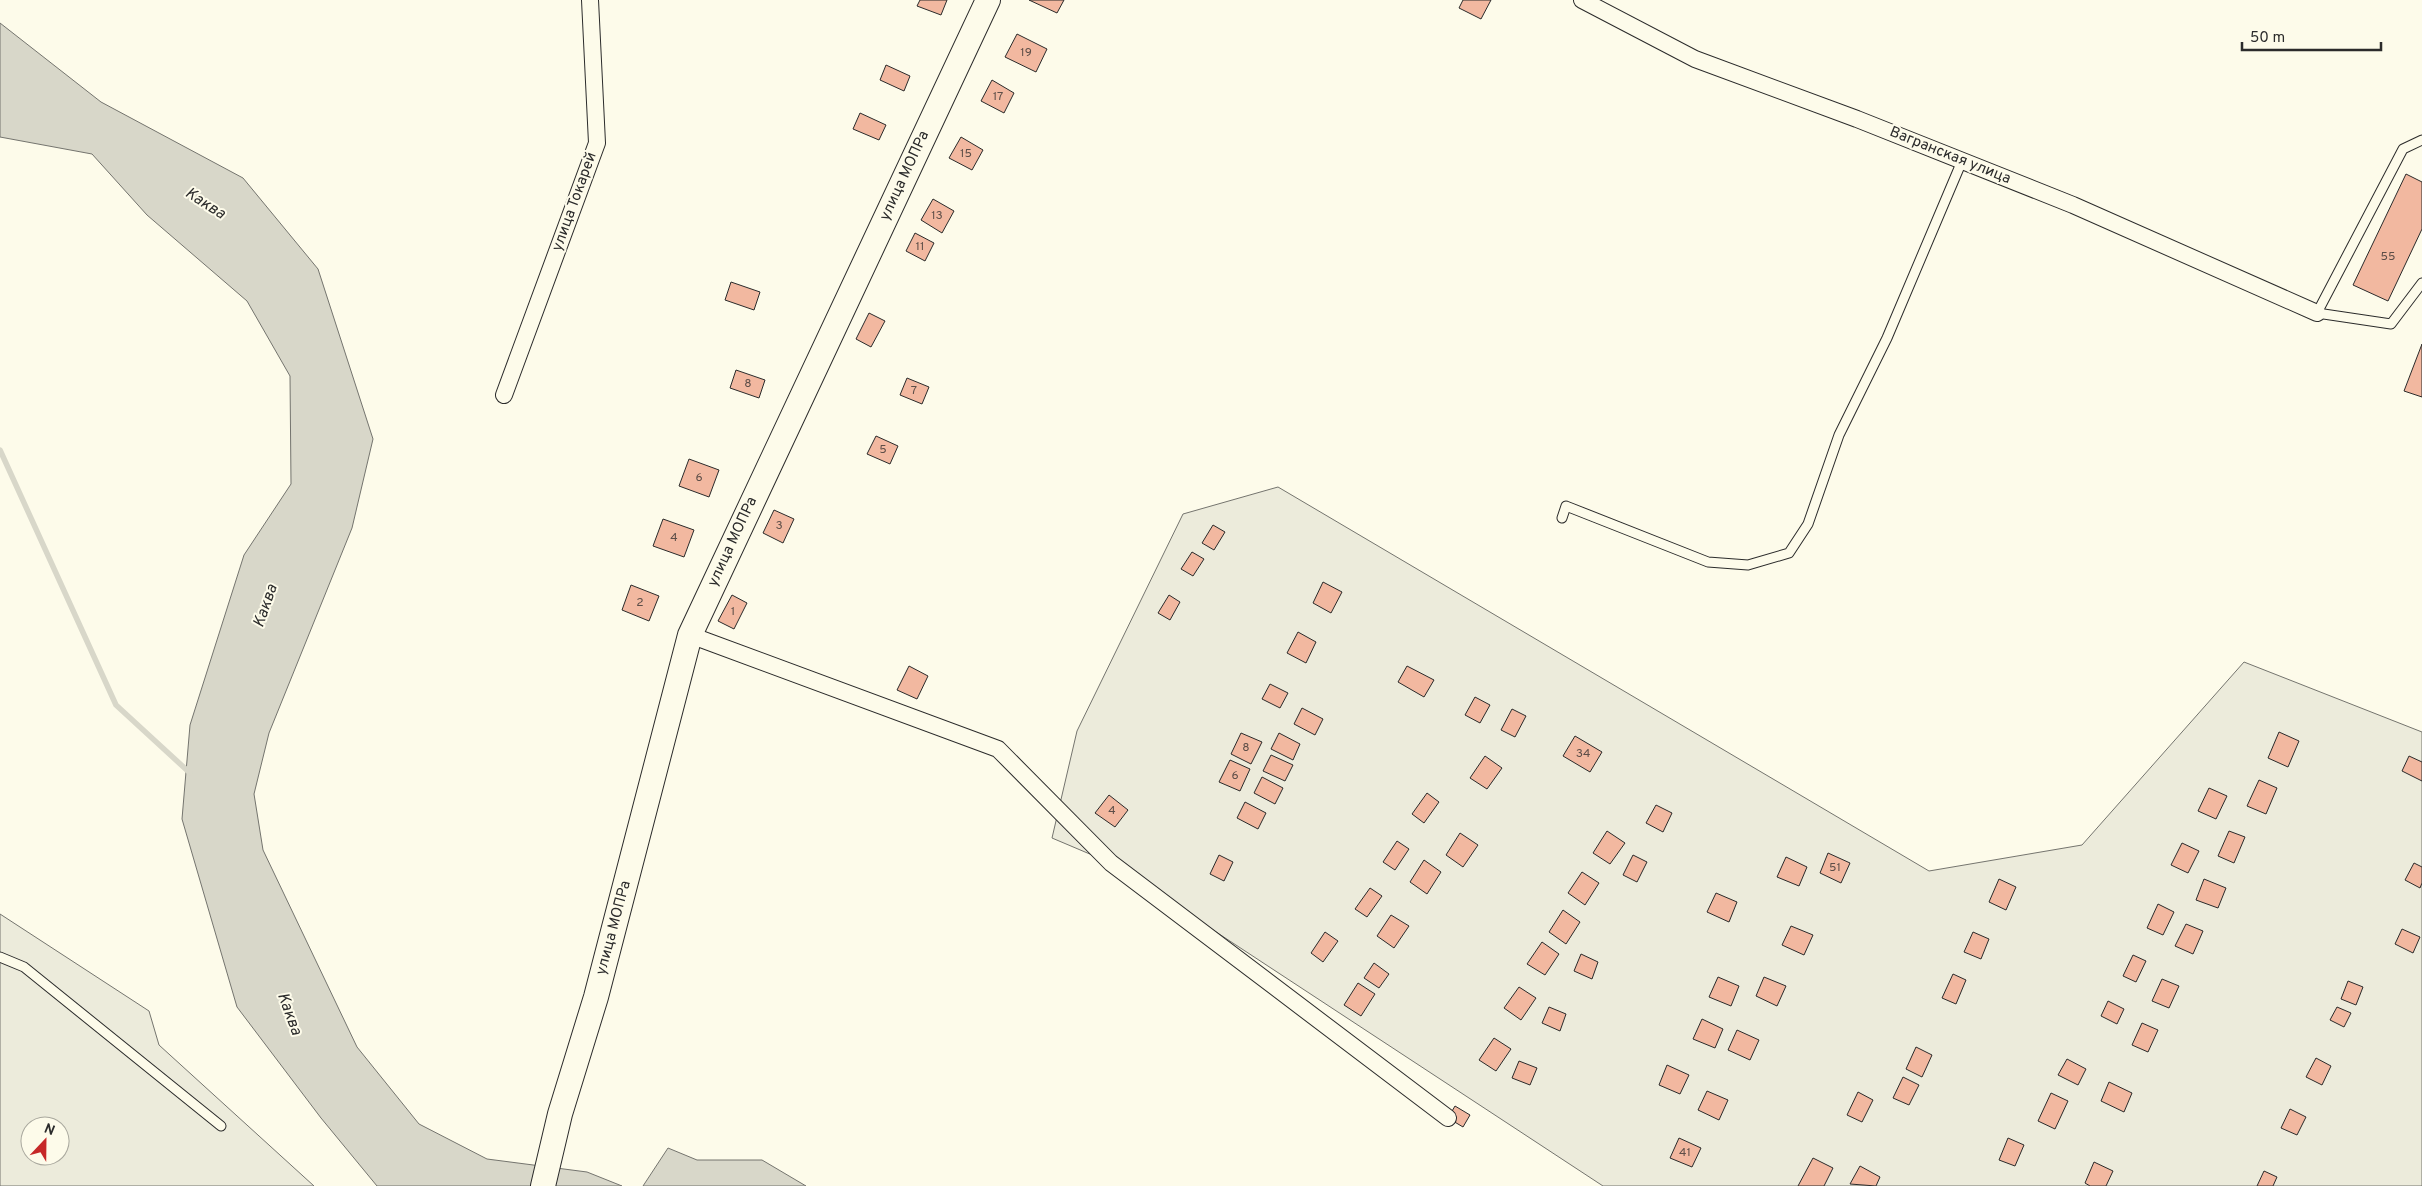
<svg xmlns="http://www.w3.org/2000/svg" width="2422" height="1186" font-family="Overpass,sans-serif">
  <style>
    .green { fill: #ecebdb; stroke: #74746e; fill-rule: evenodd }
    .water { fill: #d8d7c9; stroke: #74746e }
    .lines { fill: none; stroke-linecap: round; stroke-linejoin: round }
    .stream { stroke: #d8d7c9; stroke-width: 5.5 }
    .building { fill: #f2b8a0; stroke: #2b2b2b }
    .service-casing { stroke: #2b2b2b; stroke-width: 11 }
    .minor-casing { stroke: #2b2b2b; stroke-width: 18 }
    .secondary-casing { stroke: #2b2b2b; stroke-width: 26 }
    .service { stroke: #fdfbea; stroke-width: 9 }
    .minor { stroke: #fdfbea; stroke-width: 16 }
    .secondary { stroke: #fdfbea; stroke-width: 24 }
    .labels { text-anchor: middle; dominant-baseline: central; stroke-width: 4; stroke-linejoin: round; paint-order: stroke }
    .number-label { font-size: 12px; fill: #5d4e48 }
    .street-label { font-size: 15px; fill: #2b2b2b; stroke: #fdfbea }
    .water-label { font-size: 16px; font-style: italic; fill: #2b2b2b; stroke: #fdfbea }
  </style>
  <rect width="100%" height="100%" fill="#fdfbea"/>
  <!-- green -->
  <path class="green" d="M 1278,487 L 1929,871 L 2082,845 L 2244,662 L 2422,732 L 2422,1186 L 1603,1186 L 1111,863 L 1052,838 L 1077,731 L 1183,514 Z
    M 0,914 L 149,1011 L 159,1045 L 314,1186 L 0,1186 ZM 30,1126 L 60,1126 L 60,1156 L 30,1156 Z"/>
  <!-- water -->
  <path class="water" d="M 0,23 L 101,102 L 243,178 L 318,269 L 373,439 L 352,528 L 269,733 L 254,794 L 263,850 L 357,1047 L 419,1124 L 487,1159 L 587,1172 L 622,1186 L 377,1186 L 321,1118 L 237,1007 L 182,819 L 190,725 L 244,555 L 291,484 L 290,376 L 247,301 L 147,215 L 92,154 L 0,137 Z
    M 668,1148 L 697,1160 L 762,1160 L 806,1186 L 643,1186 Z"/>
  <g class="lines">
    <!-- stream -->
    <path class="stream" d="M 0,450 L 116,705 L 190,773"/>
  </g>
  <!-- building -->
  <path class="building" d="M 920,0 L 947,0 L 941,15 L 917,6 Z
    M 1029,0 L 1064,0 L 1057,13 Z
    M 1463,0 L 1491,0 L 1481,19 L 1459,8 Z
    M 1017,34 L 1047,49 L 1036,72 L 1005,57 Z
    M 886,65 L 910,76 L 904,91 L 880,80 Z
    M 992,80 L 1014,93 L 1004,113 L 981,101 Z
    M 860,113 L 886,125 L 879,140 L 853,129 Z
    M 961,137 L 983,150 L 972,170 L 949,158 Z
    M 2406,174 L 2422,182 L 2422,229 L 2388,301 L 2353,285 Z
    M 933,199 L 954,211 L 942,233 L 921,220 Z
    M 915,233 L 934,243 L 925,261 L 906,251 Z
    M 731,282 L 760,292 L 754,310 L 725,300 Z
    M 869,313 L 885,321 L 871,347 L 856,339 Z
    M 2422,344 L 2422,397 L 2404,391 Z
    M 736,370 L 765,380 L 759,398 L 730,388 Z
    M 907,378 L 929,387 L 922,404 L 900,395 Z
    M 876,436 L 898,446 L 890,464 L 867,454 Z
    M 689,459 L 719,470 L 709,497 L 679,486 Z
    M 774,510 L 794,519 L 783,543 L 763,533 Z
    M 663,519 L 694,530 L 684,557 L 653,546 Z
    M 1213,525 L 1225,532 L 1214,550 L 1202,543 Z
    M 1192,552 L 1204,559 L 1193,576 L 1181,569 Z
    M 1323,582 L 1342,592 L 1331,613 L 1313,603 Z
    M 631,585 L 659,596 L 649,621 L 622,610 Z
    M 732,595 L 747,603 L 734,629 L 718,621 Z
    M 1169,595 L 1180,602 L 1170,620 L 1158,613 Z
    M 1298,632 L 1316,642 L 1306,663 L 1287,653 Z
    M 909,666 L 928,676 L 917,699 L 897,690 Z
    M 1407,666 L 1434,680 L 1424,697 L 1398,682 Z
    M 1270,684 L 1288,693 L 1280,708 L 1262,699 Z
    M 1475,697 L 1490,705 L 1480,723 L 1465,715 Z
    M 1302,708 L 1323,719 L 1315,735 L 1294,724 Z
    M 1512,709 L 1526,716 L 1515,737 L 1501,730 Z
    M 2279,732 L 2299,741 L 2288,767 L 2268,758 Z
    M 1241,733 L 1262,742 L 1251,764 L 1231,754 Z
    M 1279,733 L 1300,744 L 1293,760 L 1271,749 Z
    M 1575,736 L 1602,752 L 1590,772 L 1563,756 Z
    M 1271,755 L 1293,765 L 1285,781 L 1263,771 Z
    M 1485,756 L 1502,768 L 1487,789 L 1470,778 Z
    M 2409,756 L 2422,762 L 2422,781 L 2402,771 Z
    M 1230,760 L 1250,769 L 1240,791 L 1219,782 Z
    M 1262,777 L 1283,788 L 1275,804 L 1254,793 Z
    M 2259,780 L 2277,788 L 2266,814 L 2247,806 Z
    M 2209,788 L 2227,796 L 2216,819 L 2198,811 Z
    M 1427,793 L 1439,802 L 1424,823 L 1412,814 Z
    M 1109,795 L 1128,810 L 1115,827 L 1095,813 Z
    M 1245,802 L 1266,813 L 1258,829 L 1237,818 Z
    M 1656,805 L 1672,813 L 1663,832 L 1646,823 Z
    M 1607,831 L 1625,843 L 1610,864 L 1593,853 Z
    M 2229,831 L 2245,837 L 2234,863 L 2218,856 Z
    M 1460,833 L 1478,845 L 1463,867 L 1446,855 Z
    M 1397,841 L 1409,849 L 1395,870 L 1383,862 Z
    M 2182,843 L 2199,851 L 2188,873 L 2171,865 Z
    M 1828,853 L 1850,863 L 1841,883 L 1820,873 Z
    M 1219,855 L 1233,862 L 1224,881 L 1210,874 Z
    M 1633,855 L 1647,862 L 1637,882 L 1623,875 Z
    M 1786,857 L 1807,867 L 1799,886 L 1777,877 Z
    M 1424,860 L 1441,872 L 1427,894 L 1410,882 Z
    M 2414,863 L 2422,867 L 2422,883 L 2420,888 L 2405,880 Z
    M 1582,872 L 1599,883 L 1585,905 L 1568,893 Z
    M 1999,879 L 2016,887 L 2006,910 L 1989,902 Z
    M 2204,879 L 2226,888 L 2218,908 L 2196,900 Z
    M 1370,888 L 1382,896 L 1367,917 L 1355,909 Z
    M 1716,893 L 1737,902 L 1729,922 L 1707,912 Z
    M 2158,904 L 2174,912 L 2163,935 L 2147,928 Z
    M 1563,910 L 1580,922 L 1566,944 L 1549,932 Z
    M 1391,915 L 1409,926 L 1394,948 L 1377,936 Z
    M 2186,924 L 2203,931 L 2193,954 L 2175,946 Z
    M 1791,926 L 1813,935 L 1804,955 L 1782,945 Z
    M 2402,929 L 2420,937 L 2413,953 L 2395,944 Z
    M 1325,932 L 1338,941 L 1323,962 L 1311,953 Z
    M 1973,932 L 1989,939 L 1981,959 L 1964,952 Z
    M 1542,942 L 1559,954 L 1545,975 L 1527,964 Z
    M 1581,954 L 1598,962 L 1592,979 L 1574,971 Z
    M 2133,955 L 2146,961 L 2136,982 L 2123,976 Z
    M 1374,963 L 1389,974 L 1379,988 L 1364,978 Z
    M 1953,974 L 1966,980 L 1956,1004 L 1942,998 Z
    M 1718,977 L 1739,986 L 1731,1006 L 1709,997 Z
    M 1764,977 L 1786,986 L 1777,1006 L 1756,996 Z
    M 2162,979 L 2179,986 L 2169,1008 L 2152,1001 Z
    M 2348,981 L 2363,987 L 2356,1005 L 2341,999 Z
    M 1358,983 L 1375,994 L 1361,1016 L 1344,1005 Z
    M 1519,987 L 1536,998 L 1521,1020 L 1504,1008 Z
    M 2108,1001 L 2124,1009 L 2117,1024 L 2101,1016 Z
    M 1549,1007 L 1566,1014 L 1560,1031 L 1542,1023 Z
    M 2337,1007 L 2351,1013 L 2344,1027 L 2330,1020 Z
    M 1702,1019 L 1723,1029 L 1715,1048 L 1693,1039 Z
    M 2142,1023 L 2158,1030 L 2148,1052 L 2132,1045 Z
    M 1737,1030 L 1759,1040 L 1750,1060 L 1728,1050 Z
    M 1494,1038 L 1511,1049 L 1496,1071 L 1479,1060 Z
    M 1916,1047 L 1932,1055 L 1922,1077 L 1906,1069 Z
    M 2316,1058 L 2331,1066 L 2322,1085 L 2306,1077 Z
    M 2067,1059 L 2086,1069 L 2078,1085 L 2058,1075 Z
    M 1519,1061 L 1537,1068 L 1530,1085 L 1512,1078 Z
    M 1667,1065 L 1689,1075 L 1680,1094 L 1659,1085 Z
    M 1903,1077 L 1919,1085 L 1909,1105 L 1893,1098 Z
    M 2109,1082 L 2132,1093 L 2124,1112 L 2101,1101 Z
    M 1707,1091 L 1728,1100 L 1719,1120 L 1698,1110 Z
    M 1858,1092 L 1873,1100 L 1862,1122 L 1847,1115 Z
    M 2051,1093 L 2068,1101 L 2055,1129 L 2038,1121 Z
    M 1455,1106 L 1470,1115 L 1463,1127 L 1448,1118 Z
    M 2290,1109 L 2306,1117 L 2297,1135 L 2281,1128 Z
    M 1679,1138 L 1701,1148 L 1692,1167 L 1670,1158 Z
    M 2008,1138 L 2024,1145 L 2015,1166 L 1999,1160 Z
    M 1813,1158 L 1833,1168 L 1824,1186 L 1798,1186 Z
    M 2094,1162 L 2113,1171 L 2106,1186 L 2090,1186 L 2085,1183 Z
    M 1860,1166 L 1880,1177 L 1876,1186 L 1850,1184 Z
    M 2264,1171 L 2277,1177 L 2273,1186 L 2257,1186 Z"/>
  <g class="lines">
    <defs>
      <path id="service" d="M 2422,140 L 2403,149 L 2317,313 L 2391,324 L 2422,283
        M 1562,518 L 1566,506 L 1708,562 L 1748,565 L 1789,553 L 1808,524 L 1839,435 L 1887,338 L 1962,161
        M 0,957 L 24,967 L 221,1126"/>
      <path id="minor" d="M 1582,0 L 1695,59 L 1857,119 L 2073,205 L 2317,313
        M 504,395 L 597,143 L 590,0
        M 690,635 L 998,749 L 1111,863 L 1448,1118"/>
      <path id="secondary" d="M 543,1186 L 560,1114 L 596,997 L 690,635 L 988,0"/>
    </defs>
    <!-- service casing -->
    <use href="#service" class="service-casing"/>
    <!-- minor casing -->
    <use href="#minor" class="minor-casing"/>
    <!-- secondary casing -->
    <use href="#secondary" class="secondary-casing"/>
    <!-- service -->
    <use href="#service" class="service"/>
    <!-- minor -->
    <use href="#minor" class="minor"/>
    <!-- secondary -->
    <use href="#secondary" class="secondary"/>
  </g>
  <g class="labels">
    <!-- number labels -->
    <g class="number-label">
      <text x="1026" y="53">19</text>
      <text x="998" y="97">17</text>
      <text x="966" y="154">15</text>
      <text x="937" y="216">13</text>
      <text x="920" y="247">11</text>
      <text x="2388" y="257">55</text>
      <text x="748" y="384">8</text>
      <text x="914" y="391">7</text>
      <text x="883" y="450">5</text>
      <text x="699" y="478">6</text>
      <text x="779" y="526">3</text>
      <text x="674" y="538">4</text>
      <text x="640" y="603">2</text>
      <text x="733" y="612">1</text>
      <text x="1246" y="748">8</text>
      <text x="1583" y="754">34</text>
      <text x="1235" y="776">6</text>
      <text x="1112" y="811">4</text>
      <text x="1835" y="868">51</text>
      <text x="1685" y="1153">41</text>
    </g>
    <!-- street labels -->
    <g class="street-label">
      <text transform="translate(1950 156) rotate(22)">Вагранская улица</text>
      <text transform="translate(905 176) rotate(-65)">улица МОПРа</text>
      <text transform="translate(575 202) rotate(-70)">улица Токарей</text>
      <text transform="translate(733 542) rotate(-65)">улица МОПРа</text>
      <text transform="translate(614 928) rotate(-75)">улица МОПРа</text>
    </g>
    <!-- water labels -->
    <g class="water-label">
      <text transform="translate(205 204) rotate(33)">Каква</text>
      <text transform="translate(266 606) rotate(-71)">Каква</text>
      <text transform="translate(289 1014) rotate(70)">Каква</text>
    </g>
  </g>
  <!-- north arrow -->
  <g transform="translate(45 1141) rotate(22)"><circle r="24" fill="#fdfbea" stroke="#a9a89e"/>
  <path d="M0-4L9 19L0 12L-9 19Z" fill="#c62828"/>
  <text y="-8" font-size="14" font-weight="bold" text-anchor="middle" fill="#2b2b2b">N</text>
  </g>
  <!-- scale -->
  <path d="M2242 42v8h139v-8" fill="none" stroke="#2b2b2b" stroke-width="2.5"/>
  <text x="2250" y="42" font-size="15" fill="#2b2b2b" stroke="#fdfbea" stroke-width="4" paint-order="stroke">50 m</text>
</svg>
